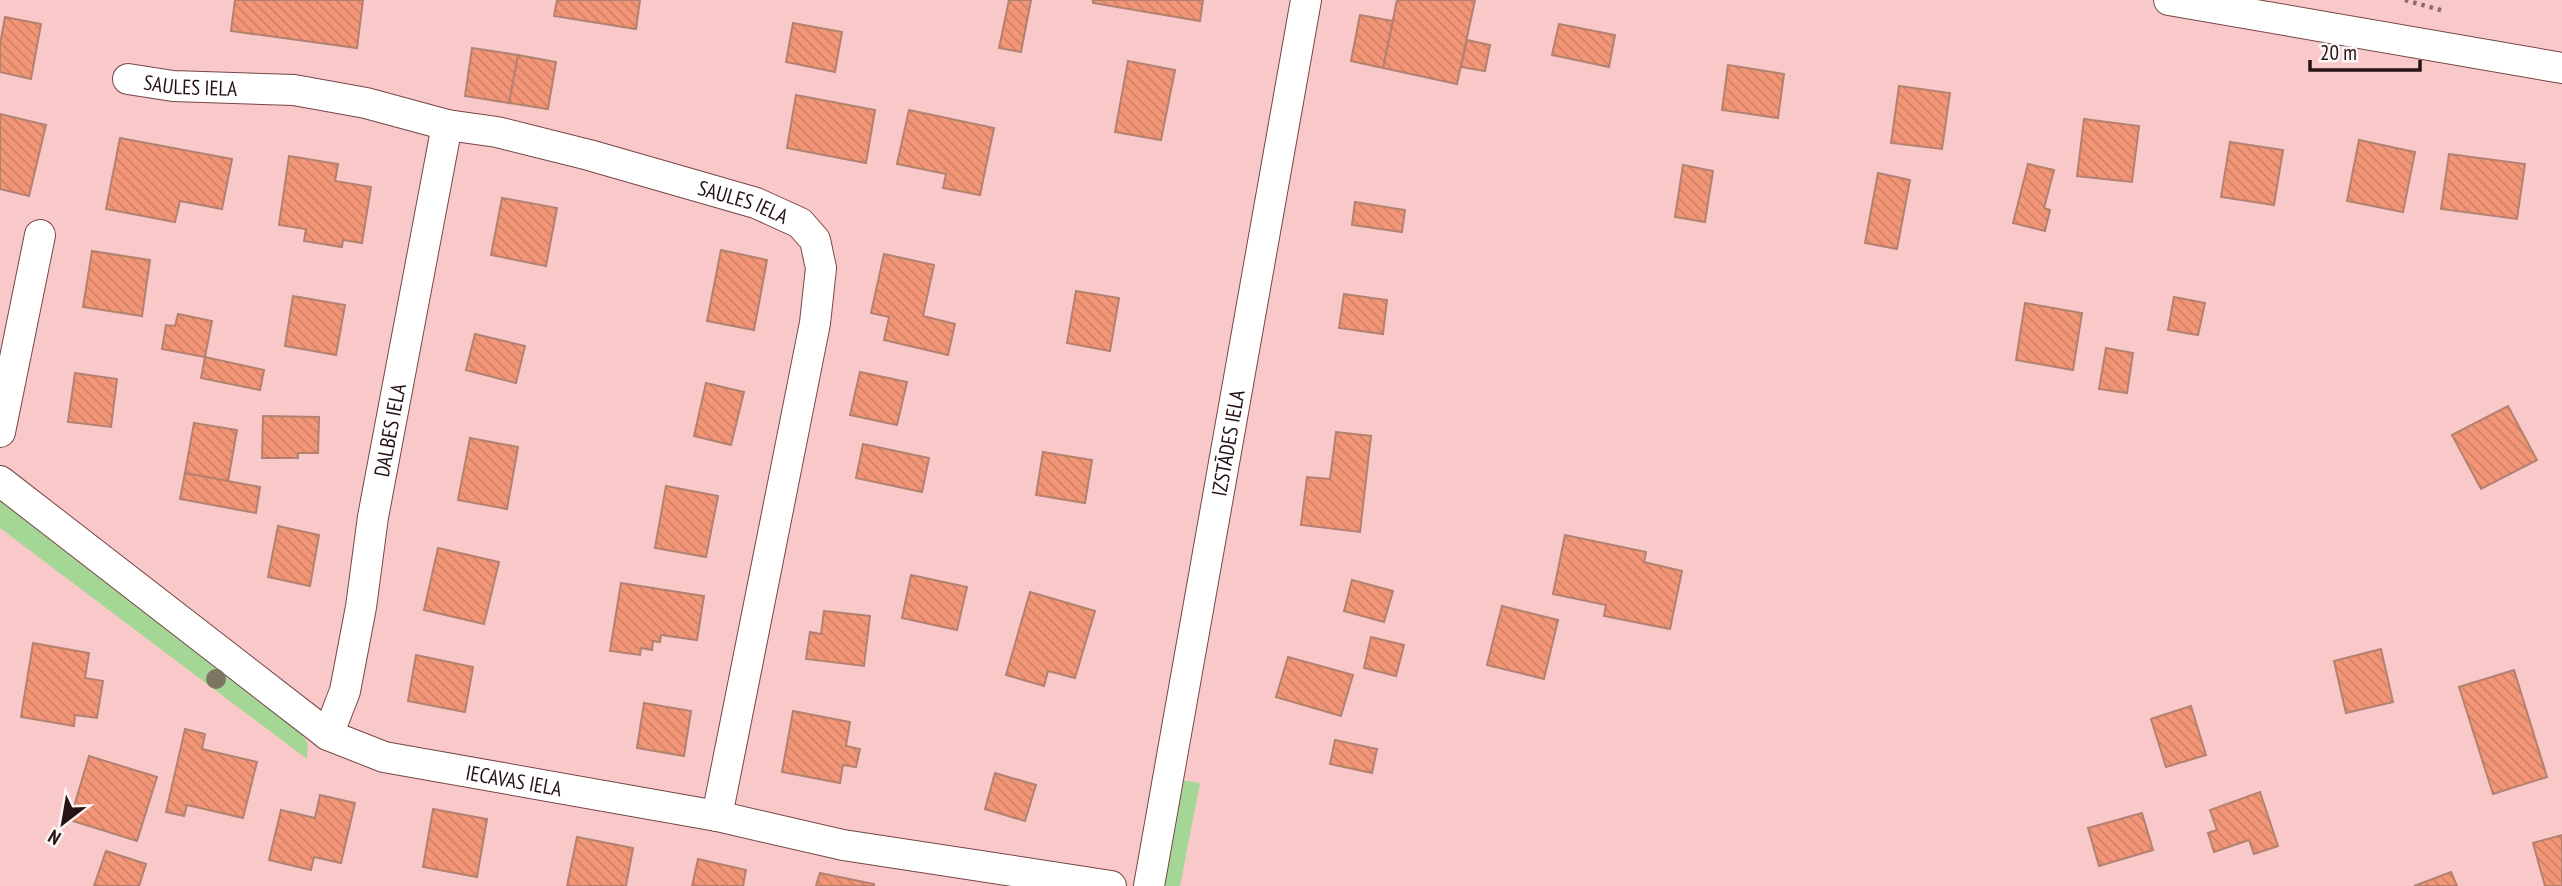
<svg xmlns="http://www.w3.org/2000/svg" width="2562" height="886" font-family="'PT Sans Narrow',sans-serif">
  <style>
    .green { fill: #a4d796 }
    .building { fill: url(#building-back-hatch); stroke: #b38170; stroke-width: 2 }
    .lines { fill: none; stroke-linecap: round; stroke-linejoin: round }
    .minor-casing { stroke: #774646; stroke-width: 32 }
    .path { stroke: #8d6b6b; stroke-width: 4.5; stroke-dasharray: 3.5 5; stroke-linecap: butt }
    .minor { stroke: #fff; stroke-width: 30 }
    .tree { fill: #7c7762 }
    .labels { text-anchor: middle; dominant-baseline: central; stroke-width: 5; stroke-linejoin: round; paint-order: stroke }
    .street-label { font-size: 21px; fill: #281314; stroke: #fcf5f5 }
  </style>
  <defs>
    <pattern id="building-back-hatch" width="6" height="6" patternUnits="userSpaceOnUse" patternTransform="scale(1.75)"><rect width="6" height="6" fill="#f39677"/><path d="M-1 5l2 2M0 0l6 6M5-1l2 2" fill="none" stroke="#d08066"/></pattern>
  </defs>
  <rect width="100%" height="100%" fill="#f8c9c8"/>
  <!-- green -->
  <path class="green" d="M 0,496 L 297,727 L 308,744 L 307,759 L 0,528 Z
    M 1181,780 L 1200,783 L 1180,886 L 1163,886 Z"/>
  <!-- building -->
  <path class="building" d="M 235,0 L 363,0 L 357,48 L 231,31 Z
    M 557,0 L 640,0 L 636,29 L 554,16 Z
    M 1009,0 L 1031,0 L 1021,52 L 999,48 Z
    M 1093,0 L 1203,0 L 1200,21 L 1093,3 Z
    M 1397,0 L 1475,0 L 1457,84 L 1383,68 Z
    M 1360,15 L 1393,21 L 1383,68 L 1351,61 Z
    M 5,17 L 41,24 L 31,79 L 0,72 L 0,44 Z
    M 793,23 L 842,32 L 835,72 L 786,62 Z
    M 1559,24 L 1615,35 L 1609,67 L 1552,55 Z
    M 1467,40 L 1490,45 L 1485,71 L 1461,67 Z
    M 472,48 L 518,55 L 509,103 L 465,96 Z
    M 518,55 L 556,62 L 548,109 L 509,103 Z
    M 1128,61 L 1175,70 L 1161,140 L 1115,132 Z
    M 1728,65 L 1784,74 L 1778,118 L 1722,110 Z
    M 1899,86 L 1950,93 L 1942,149 L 1891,143 Z
    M 796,95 L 875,110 L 866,163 L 787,148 Z
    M 909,110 L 994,128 L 980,195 L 943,188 L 946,174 L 897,164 Z
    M 0,114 L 46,125 L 29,196 L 0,189 Z
    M 2084,119 L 2139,126 L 2132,182 L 2077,176 Z
    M 120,138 L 232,159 L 222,209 L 180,201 L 175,222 L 106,209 Z
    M 2359,140 L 2415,152 L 2403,212 L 2347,201 Z
    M 2230,142 L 2283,150 L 2274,205 L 2221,197 Z
    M 2449,154 L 2525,164 L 2517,219 L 2441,209 Z
    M 289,156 L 338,164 L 335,181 L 371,187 L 362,243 L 343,240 L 342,247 L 304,241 L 306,229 L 279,225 Z
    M 2028,164 L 2054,170 L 2044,208 L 2050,210 L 2045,231 L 2013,223 Z
    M 1683,165 L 1713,171 L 1705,222 L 1675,217 Z
    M 1878,173 L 1910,180 L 1897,249 L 1865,243 Z
    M 502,198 L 557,208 L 546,266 L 491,255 Z
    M 1355,202 L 1405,210 L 1402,232 L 1352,225 Z
    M 721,250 L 767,260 L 754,330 L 707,321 Z
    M 92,251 L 150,260 L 142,316 L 83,307 Z
    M 884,254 L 934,265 L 923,316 L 955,324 L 948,355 L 884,340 L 889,317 L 871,313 Z
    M 1076,291 L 1119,298 L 1110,351 L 1067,343 Z
    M 1344,294 L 1387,300 L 1383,334 L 1339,328 Z
    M 293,296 L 345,305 L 336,355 L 285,346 Z
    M 2174,297 L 2205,303 L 2198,335 L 2168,330 Z
    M 2025,303 L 2082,313 L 2073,370 L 2016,360 Z
    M 178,314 L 212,321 L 205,357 L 162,349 L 166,325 L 175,326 Z
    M 475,334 L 525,346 L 516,383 L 466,370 Z
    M 2106,348 L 2133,353 L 2127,393 L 2099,389 Z
    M 205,357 L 264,370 L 260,390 L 201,378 Z
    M 860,372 L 907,382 L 897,425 L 850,415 Z
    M 75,373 L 117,379 L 111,427 L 68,422 Z
    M 706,383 L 744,392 L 731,445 L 694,436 Z
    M 2508,406 L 2537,460 L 2481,489 L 2452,435 Z
    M 263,416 L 319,417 L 318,453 L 298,453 L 298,458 L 262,458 Z
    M 194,423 L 237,430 L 228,481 L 185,473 Z
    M 1336,432 L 1371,436 L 1360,532 L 1301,525 L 1307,477 L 1330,479 Z
    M 470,438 L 518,447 L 507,509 L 458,500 Z
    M 863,444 L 929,458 L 922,492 L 856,478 Z
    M 1043,452 L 1092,460 L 1085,503 L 1036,495 Z
    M 185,473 L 260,487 L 256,513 L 180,499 Z
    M 666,486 L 718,496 L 706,557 L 655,548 Z
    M 278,526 L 319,535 L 310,586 L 268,577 Z
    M 1565,535 L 1646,552 L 1644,562 L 1682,571 L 1670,629 L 1604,616 L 1606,605 L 1553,594 Z
    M 438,548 L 499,562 L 484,624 L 424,610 Z
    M 911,575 L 967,587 L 957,630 L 902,618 Z
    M 1352,580 L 1393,591 L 1384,622 L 1344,611 Z
    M 621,583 L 704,596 L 697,640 L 661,635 L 660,642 L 653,641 L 652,650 L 641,648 L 640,655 L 610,651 Z
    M 1030,592 L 1095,611 L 1075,678 L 1048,671 L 1044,686 L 1006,675 Z
    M 1502,606 L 1558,620 L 1544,679 L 1487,665 Z
    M 824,611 L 870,616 L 864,666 L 806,659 L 810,632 L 821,634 Z
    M 1371,637 L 1404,645 L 1396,676 L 1364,668 Z
    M 33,643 L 89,653 L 85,678 L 103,681 L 97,718 L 75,715 L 74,726 L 21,717 Z
    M 2381,649 L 2393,702 L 2346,713 L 2334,661 Z
    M 416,655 L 473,667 L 465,712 L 408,701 Z
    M 1288,657 L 1353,675 L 1341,716 L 1276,697 Z
    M 2514,670 L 2547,777 L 2493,794 L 2459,687 Z
    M 644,703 L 691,711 L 684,756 L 637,748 Z
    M 2191,706 L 2206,755 L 2166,767 L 2151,719 Z
    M 793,711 L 850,722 L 846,746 L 860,749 L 856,767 L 843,765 L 840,783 L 782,772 Z
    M 185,729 L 205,734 L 202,749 L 257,762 L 243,818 L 187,805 L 184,816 L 166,812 Z
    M 1335,740 L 1377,749 L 1372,773 L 1330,764 Z
    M 89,756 L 157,777 L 137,841 L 70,820 Z
    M 995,773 L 1036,785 L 1025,821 L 985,809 Z
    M 2260,792 L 2278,846 L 2254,854 L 2249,840 L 2214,852 L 2208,833 L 2217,830 L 2210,810 Z
    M 320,795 L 355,803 L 341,863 L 314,857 L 311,870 L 269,860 L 281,810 L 315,818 Z
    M 433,809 L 487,819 L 477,877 L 423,867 Z
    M 2142,813 L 2153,850 L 2099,866 L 2088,828 Z
    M 2562,835 L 2562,886 L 2545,886 L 2533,843 Z
    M 577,837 L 633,848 L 626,886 L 567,886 Z
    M 106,851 L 146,864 L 139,886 L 94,886 Z
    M 698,859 L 746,870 L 743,886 L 692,886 Z
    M 2451,872 L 2457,886 L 2414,886 Z
    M 820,873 L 874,884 L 874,886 L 816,886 Z"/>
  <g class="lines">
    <defs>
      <g id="minor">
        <path d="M 2169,0 L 2562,68"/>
        <path id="s1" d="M 128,79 L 173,86 L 294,90 L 366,103 L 447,125 L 497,132 L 589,155 L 756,203 L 800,223 L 815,240 L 821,268 L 815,323 L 717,816"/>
        <path d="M 0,432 L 40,235"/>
        <path id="s2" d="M 0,481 L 328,735 L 384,757 L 717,816 L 843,845 L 1111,886"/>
        <path id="s3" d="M 328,735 L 345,691 L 361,607 L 373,517 L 447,125"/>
        <path id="s4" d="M 1149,886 L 1306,0"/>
      </g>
    </defs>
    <!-- minor casing -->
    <use href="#minor" class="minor-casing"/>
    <!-- path -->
    <path class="path" d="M 2405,0 L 2444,11"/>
    <!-- minor -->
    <use href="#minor" class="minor"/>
  </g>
  <!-- trees -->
  <circle class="tree" cx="216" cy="679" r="10"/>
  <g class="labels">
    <!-- street labels -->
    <g class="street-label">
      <text stroke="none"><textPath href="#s1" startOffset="63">SAULES IELA</textPath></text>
      <text stroke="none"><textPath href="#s1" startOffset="630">SAULES IELA</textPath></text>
      <text stroke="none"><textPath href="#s3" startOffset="312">DALBES IELA</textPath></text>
      <text stroke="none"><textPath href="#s4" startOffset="450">IZSTĀDES IELA</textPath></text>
      <text stroke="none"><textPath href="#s2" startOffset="607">IECAVAS IELA</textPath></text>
    </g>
  </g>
  <!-- north arrow -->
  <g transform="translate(63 823) rotate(211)" stroke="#fcf5f5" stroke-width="5" paint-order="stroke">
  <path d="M0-5L12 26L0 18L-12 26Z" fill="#281314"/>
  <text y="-10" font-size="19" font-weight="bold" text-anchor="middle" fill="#281314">N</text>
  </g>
  <!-- scale -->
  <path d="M2310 60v10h110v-10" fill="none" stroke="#281314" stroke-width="3.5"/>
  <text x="2320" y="60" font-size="21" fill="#281314" stroke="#fcf5f5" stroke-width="5" paint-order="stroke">20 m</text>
</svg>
